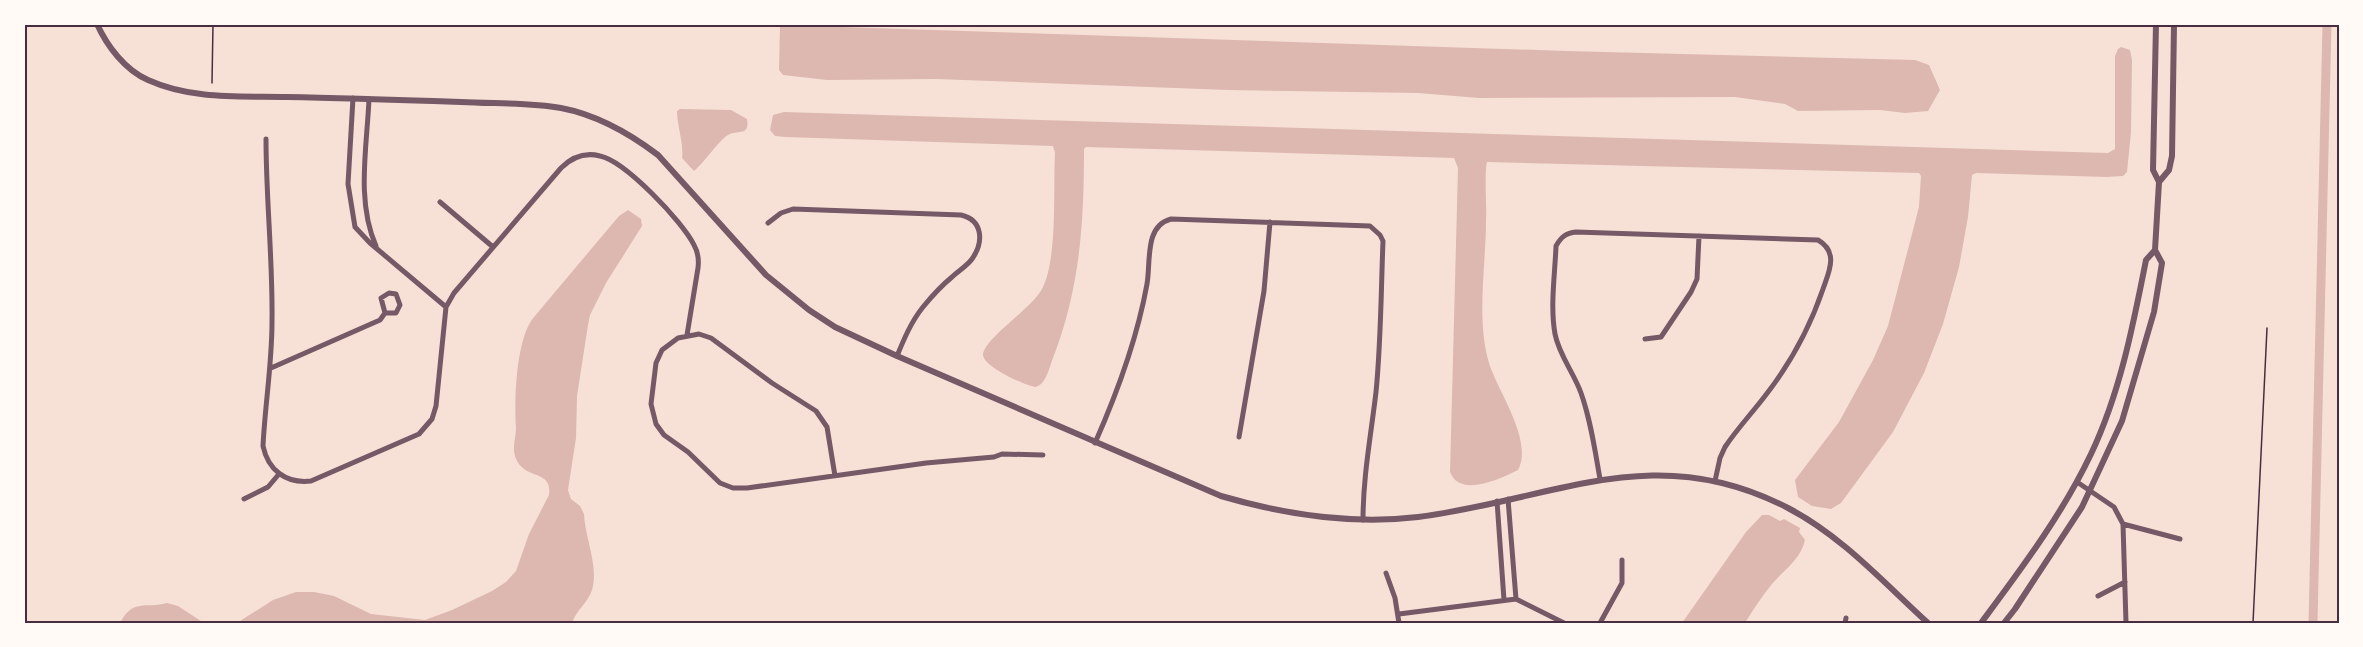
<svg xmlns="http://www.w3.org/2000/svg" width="2363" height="647" font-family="Jost,sans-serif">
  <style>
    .water { fill: #dcb8b0 }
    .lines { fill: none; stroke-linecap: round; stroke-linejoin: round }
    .canal { stroke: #dcb8b0; stroke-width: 9 }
    .path { stroke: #4a2c40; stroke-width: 1.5 }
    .minor { stroke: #755966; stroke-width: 5 }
    .tertiary { stroke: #755966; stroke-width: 6 }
    .neatline { fill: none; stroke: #4a2c40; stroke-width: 2 }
  </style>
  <rect width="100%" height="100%" fill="#f7e1d7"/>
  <!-- water -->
  <path class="water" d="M 780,25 L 1566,51 L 1915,60 L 1929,65 L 1940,90 L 1928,111 L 1905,113 L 1880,110 L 1798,111 L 1785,104 L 1735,97 L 1479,98 L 1418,93 L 1228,90 L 936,79 L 827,80 L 783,75 L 779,70 Z
    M 2121,47 L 2130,50 L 2132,60 L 2131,132 L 2127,172 L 2123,176 L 2107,177 L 1976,173 L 1972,175 L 1968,217 L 1959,267 L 1943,324 L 1924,373 L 1893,432 L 1841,503 L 1831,509 L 1812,506 L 1798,497 L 1795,480 L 1839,422 L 1873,360 L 1888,326 L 1919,207 L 1921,176 L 1919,173 L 1487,162 C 1484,175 1487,206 1486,221 C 1486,265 1476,320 1489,363 C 1497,390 1534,441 1518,470 C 1500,479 1460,498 1450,472 L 1458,168 L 1454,158 L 1086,147 L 1084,149 C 1084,224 1080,288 1053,358 C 1049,368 1046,385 1035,387 C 1024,385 982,366 983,354 C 986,337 1031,309 1042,289 C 1058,259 1053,189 1055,153 L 1053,146 L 785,137 L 775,136 L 770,130 L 773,115 L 784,112 L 2108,153 L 2115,149 L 2115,56 L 2118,49 Z
    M 680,109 L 731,110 L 747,119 C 750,137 738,129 728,135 C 718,141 705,162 694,171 L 682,158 C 684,143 677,126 677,111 Z
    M 628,210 L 641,219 L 642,226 L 606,283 L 590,315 L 588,325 L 577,396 L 576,438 L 568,490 L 571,499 L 580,506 L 584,514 C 585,538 599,567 592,590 C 588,603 576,610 572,623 L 237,623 L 273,600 L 296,592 L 314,592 L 334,596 L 371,614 L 425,620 L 452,610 L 492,591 L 506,582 L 516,571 L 529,534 L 549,495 C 553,468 522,481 515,456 C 512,447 516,437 516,428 C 514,400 516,338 534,317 L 619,216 Z
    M 1762,515 L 1769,515 L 1780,521 L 1784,519 L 1800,528 L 1799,532 L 1805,540 C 1801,559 1784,570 1772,584 C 1762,596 1753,610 1745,623 L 1682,623 L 1746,532 Z
    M 167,603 L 178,606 L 204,623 L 120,623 C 133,598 145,609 167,603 Z"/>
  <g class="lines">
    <!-- canal -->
    <path class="canal" d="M 2313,623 L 2327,24"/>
    <!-- path -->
    <path class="path" d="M 212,83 L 213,24
      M 2253,623 L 2267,328"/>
    <!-- minor -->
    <path class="minor" d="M 369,99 C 367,147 356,201 376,246
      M 266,139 C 266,200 273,261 272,322 C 272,364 265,405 263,446 C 268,470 286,484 311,481 L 419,434 L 432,419 L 436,406 L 446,307 L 370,243 L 355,227 L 348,184 L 353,98
      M 440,202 L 493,247
      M 768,223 L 781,213 L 793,209 L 961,215 C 983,220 984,242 972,259 C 967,266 958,271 952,277 C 941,286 932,296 923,307 C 911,322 904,339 897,356
      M 446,307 L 454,293 L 561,168 C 572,157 585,152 600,156 C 625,161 683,222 694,245 C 698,252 699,260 698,268 L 687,335
      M 1645,339 L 1661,337 L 1691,292 L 1697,279 L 1699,236
      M 271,368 L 380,320 L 385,313 L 396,313 L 400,305 L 396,294 L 389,293 L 381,298 L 385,313
      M 1239,437 L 1264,291 L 1270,222
      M 1095,443 C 1118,391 1137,340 1147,284 C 1151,262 1144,226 1171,219 L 1370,226 L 1380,235 L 1383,241 C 1381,291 1381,342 1376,392 C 1371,435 1363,476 1363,520
      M 835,476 L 827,427 L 816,411 L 772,383 L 711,338 L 699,334 L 678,338 L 662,350 L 656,363 L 651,404 L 656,424 L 664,435 L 688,452 L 720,483 L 733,488 L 747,488 L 926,463 L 994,457 L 1002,454 L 1043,455
      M 1600,479 C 1595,451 1591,421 1581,393 C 1574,373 1559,355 1555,334 C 1550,306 1555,274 1556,246 C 1561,237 1566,233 1576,232 L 1818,240 C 1839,252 1829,272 1823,289 C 1810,327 1790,364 1765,396 C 1752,413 1737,429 1725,447 L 1720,458 L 1715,481
      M 2077,482 L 2114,507 L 2123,524 L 2126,623
      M 244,499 L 268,487 L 279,474
      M 1508,499 L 1516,599
      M 1497,501 L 1504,600
      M 2123,524 L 2180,539
      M 1386,573 L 1395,598 L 1399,623
      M 2098,596 L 2125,582
      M 1399,614 L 1516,599 L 1564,623
      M 1600,623 L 1622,583 L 1622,560
      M 1845,623 L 1846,618"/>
    <!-- tertiary -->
    <path class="tertiary" d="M 97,24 C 107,46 125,70 148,80 C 192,100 241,96 287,97 C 345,98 403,100 461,102 C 494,104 528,102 561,108 C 598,115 629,133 658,155 L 766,275 L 809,310 L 835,327 L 897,356 L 1221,496 C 1286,515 1351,525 1418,517 C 1553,500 1654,438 1788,508 C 1842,536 1884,583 1928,623
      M 2159,182 L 2169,170 L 2172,156 L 2174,24
      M 1981,623 C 2021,569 2062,515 2091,454 C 2120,393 2133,326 2146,260 L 2155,250
      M 2004,623 L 2015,609 L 2082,507 L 2122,421 L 2154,312 L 2162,263 L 2155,250 L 2159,182 L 2153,170 L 2156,24"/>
  </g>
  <!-- border -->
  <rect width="2363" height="647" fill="none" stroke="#fffaf5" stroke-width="51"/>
  <rect x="26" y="26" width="2312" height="596" class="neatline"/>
</svg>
